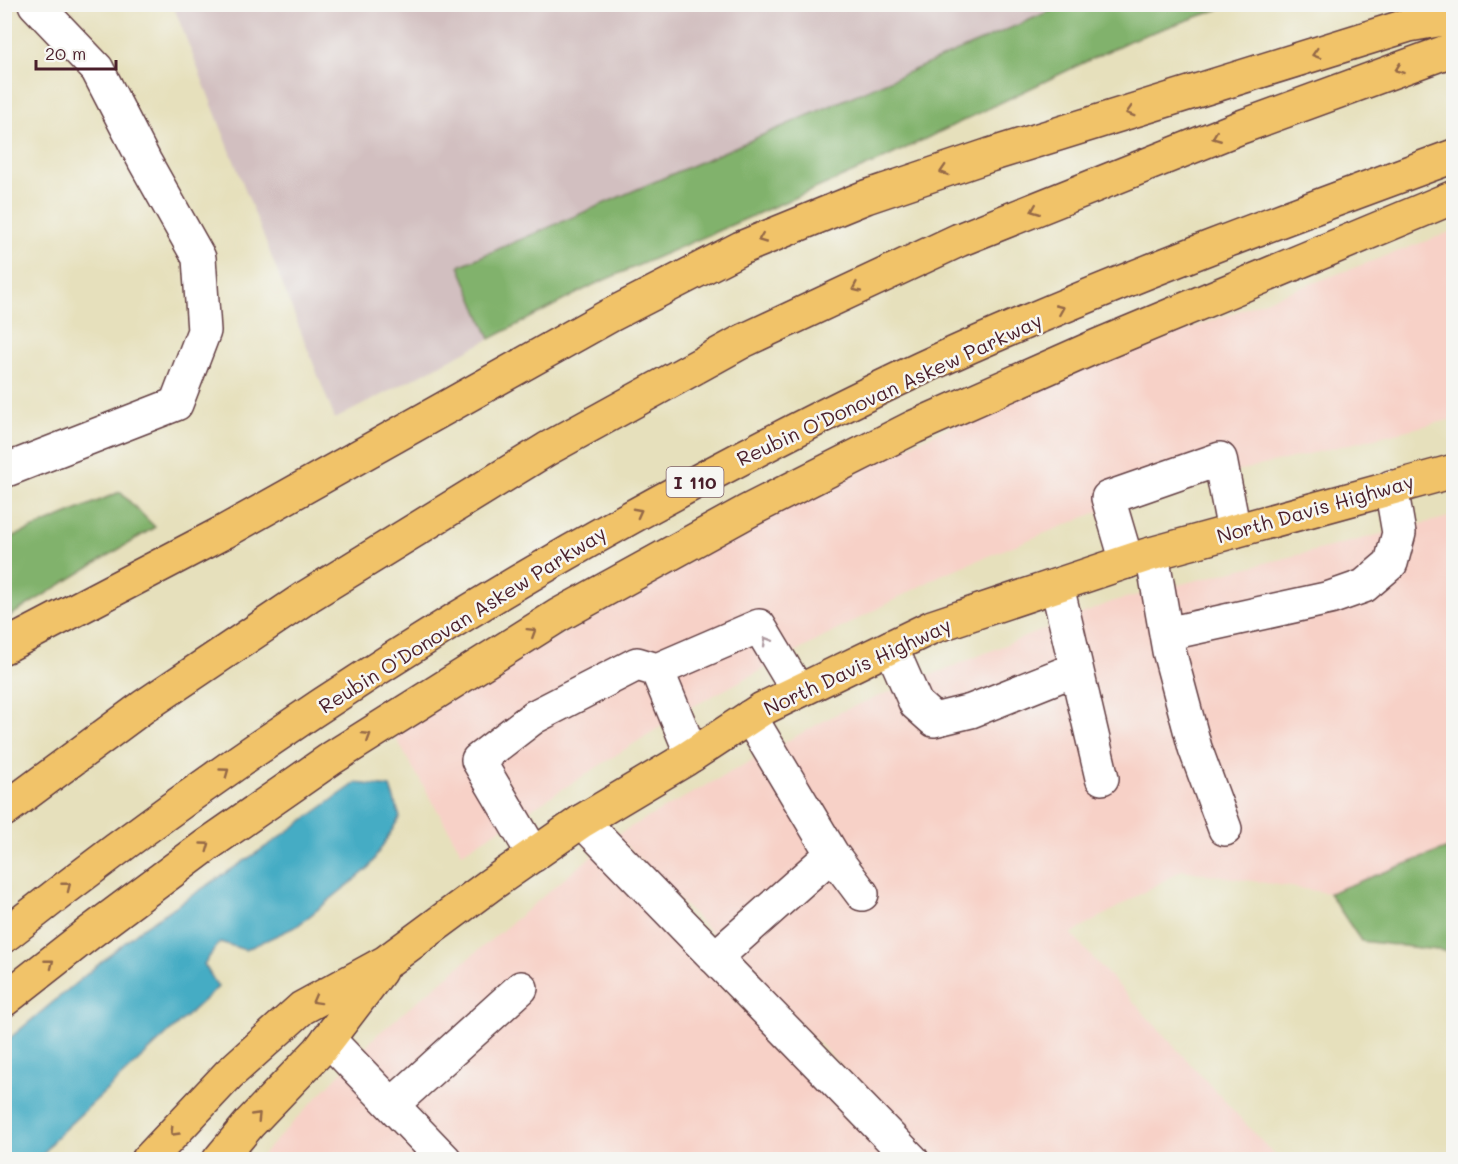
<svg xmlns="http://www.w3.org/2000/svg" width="1458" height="1164" font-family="Mali,sans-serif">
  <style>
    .built { fill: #f7d1c7 }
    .industrial { fill: #d2bfc0 }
    .forest { fill: #81b26c; stroke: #66684c; stroke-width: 1.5 }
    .water { fill: #45acc4; stroke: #486678; stroke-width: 1.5 }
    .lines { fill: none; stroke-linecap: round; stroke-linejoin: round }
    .minor-casing { stroke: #613c41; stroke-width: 36 }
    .major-casing { stroke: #613c41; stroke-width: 36 }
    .highway-casing { stroke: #613c41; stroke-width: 36 }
    .minor { stroke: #fff; stroke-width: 33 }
    .major { stroke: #f1c369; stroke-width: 33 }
    .highway { stroke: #f1c369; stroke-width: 33 }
    .oneway { stroke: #956947 }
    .oneway2 { stroke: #ae9aa0 }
    .labels { text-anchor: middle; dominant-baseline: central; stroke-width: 5; stroke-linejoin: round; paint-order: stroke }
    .shield { fill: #f6f6f2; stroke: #7e6067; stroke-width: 1.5 }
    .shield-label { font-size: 18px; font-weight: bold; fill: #4a1f2b }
    .street-label { font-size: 20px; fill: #4a1f2b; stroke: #f6f6f2 }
  </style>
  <rect width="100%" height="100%" fill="#f6f6f2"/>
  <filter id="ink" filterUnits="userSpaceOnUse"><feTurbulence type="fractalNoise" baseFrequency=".0167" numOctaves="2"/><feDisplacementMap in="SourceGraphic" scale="12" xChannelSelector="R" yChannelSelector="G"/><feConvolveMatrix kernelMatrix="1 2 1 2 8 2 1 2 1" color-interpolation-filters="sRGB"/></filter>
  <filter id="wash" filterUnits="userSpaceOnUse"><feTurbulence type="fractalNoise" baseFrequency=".008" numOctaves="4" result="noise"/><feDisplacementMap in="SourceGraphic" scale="24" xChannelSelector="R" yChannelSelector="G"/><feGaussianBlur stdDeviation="1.35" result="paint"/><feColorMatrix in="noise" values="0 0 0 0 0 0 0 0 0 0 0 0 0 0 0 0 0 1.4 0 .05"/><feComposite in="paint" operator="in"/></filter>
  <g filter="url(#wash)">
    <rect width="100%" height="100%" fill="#e6e0bc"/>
    <!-- built -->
    <path class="built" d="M 1453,231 L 1453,419 L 1143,494 L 943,574 L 690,708 L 462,853 L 394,735 L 513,660 L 591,619 L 759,521 L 918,441 L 1068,374 Z
      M 1453,516 L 1453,846 L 1329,893 L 1182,870 L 1071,934 L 1278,1159 L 932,1159 L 616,835 L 840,712 L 1114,601 Z
      M 594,854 L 891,1160 L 257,1160 L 378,1034 Z"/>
    <!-- industrial -->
    <path class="industrial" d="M 173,5 L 1064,5 L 460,266 L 490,339 L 335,419 Z"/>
    <!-- forest -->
    <path class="forest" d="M 1064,5 L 1231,5 L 1131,40 L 877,162 L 593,285 L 490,339 L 459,266 Z
      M 120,492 L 155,527 L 5,619 L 5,540 Z
      M 1453,846 L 1453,952 L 1361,941 L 1329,893 Z"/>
    <!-- water -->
    <path class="water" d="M 356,783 L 390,787 L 400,817 L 369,868 L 297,926 L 245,950 L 220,942 L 204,964 L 218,987 L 54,1139 L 40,1159 L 5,1159 L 5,1042 L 141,929 L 270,844 Z"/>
  </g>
  <g filter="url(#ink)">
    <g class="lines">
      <defs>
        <path id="minor" d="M 4,471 L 176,404 L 204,331 L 199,258 L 145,162 L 97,69 L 35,4
          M 1152,554 L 1169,651 L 1195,748 L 1225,829
          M 1127,562 L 1108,498 L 1220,459 L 1234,531
          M 1057,586 L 1102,778
          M 1166,634 L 1330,598 L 1364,586 L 1391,563 L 1399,533 L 1391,487
          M 891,647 L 916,704 L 934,720 L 971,711 L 1076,669
          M 657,670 L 692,755
          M 750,717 L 832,854 L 862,894
          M 582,821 L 912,1160
          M 534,855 L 478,760 L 534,717 L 637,664 L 657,670 L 759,626 L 798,691
          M 715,958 L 832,854
          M 328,1039 L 445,1160
          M 393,1104 L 521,988"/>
        <path id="major" d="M 148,1160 L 229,1074 L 302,1008 L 386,962 L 490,885 L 582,821 L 686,759 L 762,709 L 932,627 L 1147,555 L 1454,471
          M 219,1160 L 250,1123 L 319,1051 L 380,971"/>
        <path id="highway" d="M 4,647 L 224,532 L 609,316 L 741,248 L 866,197 L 990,155 L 1409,25 L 1454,17
          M 4,810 L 143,707 L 308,596 L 547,449 L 743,341 L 959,240 L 1241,127 L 1454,49
          M 4,936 C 227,759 462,605 713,473 C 796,429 880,386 966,348 C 1126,277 1290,216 1454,156
          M 4,1000 L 88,934 L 207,845 L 332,758 L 559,615 L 748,511 L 914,427 L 1097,346 L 1454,197"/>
      </defs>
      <!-- minor casing -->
      <use href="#minor" class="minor-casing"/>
      <!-- major casing -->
      <use href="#major" class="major-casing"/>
      <!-- highway casing -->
      <use href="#highway" class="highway-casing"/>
      <!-- minor -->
      <use href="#minor" class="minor"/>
      <!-- major -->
      <use href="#major" class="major"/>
      <!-- highway -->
      <use href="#highway" class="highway"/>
    </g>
    <!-- one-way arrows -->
    <defs><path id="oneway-chevron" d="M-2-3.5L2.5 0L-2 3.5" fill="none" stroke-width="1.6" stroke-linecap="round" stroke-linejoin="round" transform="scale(1.5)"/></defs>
    <g class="oneway">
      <use href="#oneway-chevron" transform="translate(1316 54) rotate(163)"/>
      <use href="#oneway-chevron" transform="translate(1399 69) rotate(160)"/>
      <use href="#oneway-chevron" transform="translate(1130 112) rotate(163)"/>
      <use href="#oneway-chevron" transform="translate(1216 137) rotate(158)"/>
      <use href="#oneway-chevron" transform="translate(944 171) rotate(162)"/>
      <use href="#oneway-chevron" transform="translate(1035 210) rotate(158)"/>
      <use href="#oneway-chevron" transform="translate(762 239) rotate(158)"/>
      <use href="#oneway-chevron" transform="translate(856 288) rotate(155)"/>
      <use href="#oneway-chevron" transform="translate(1060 309) rotate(-23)"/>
      <use href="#oneway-chevron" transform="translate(638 512) rotate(-28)"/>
      <use href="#oneway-chevron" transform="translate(532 632) rotate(-32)"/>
      <use href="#oneway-chevron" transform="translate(367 736) rotate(-32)"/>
      <use href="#oneway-chevron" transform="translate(225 772) rotate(-36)"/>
      <use href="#oneway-chevron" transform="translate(206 846) rotate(-36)"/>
      <use href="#oneway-chevron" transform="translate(67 886) rotate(-38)"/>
      <use href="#oneway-chevron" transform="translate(50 963) rotate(-38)"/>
      <use href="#oneway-chevron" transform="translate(316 1000) rotate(151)"/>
      <use href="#oneway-chevron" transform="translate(257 1116) rotate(-46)"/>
      <use href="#oneway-chevron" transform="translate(174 1132) rotate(134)"/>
    </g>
    <use class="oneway2" href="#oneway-chevron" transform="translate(767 641) rotate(-121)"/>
  </g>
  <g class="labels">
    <!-- shield labels -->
    <rect class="shield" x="666.5" y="467" width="57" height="30" rx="4.5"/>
    <g class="shield-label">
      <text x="695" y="482">I 110</text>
    </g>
    <!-- street labels -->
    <g class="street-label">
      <text transform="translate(889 389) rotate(-25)">Reubin O'Donovan Askew Parkway</text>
      <text transform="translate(1315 508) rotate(-16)">North Davis Highway</text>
      <text transform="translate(462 619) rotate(-32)">Reubin O'Donovan Askew Parkway</text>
      <text transform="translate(857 666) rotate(-25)">North Davis Highway</text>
    </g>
  </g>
  <!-- margin -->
  <rect width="1458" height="1164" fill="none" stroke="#f6f6f2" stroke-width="24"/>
  <!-- scale -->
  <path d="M36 60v9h80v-9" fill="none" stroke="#4a1f2b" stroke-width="3"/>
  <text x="45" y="60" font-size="18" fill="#4a1f2b" stroke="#f6f6f2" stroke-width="4.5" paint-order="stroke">20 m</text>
</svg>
